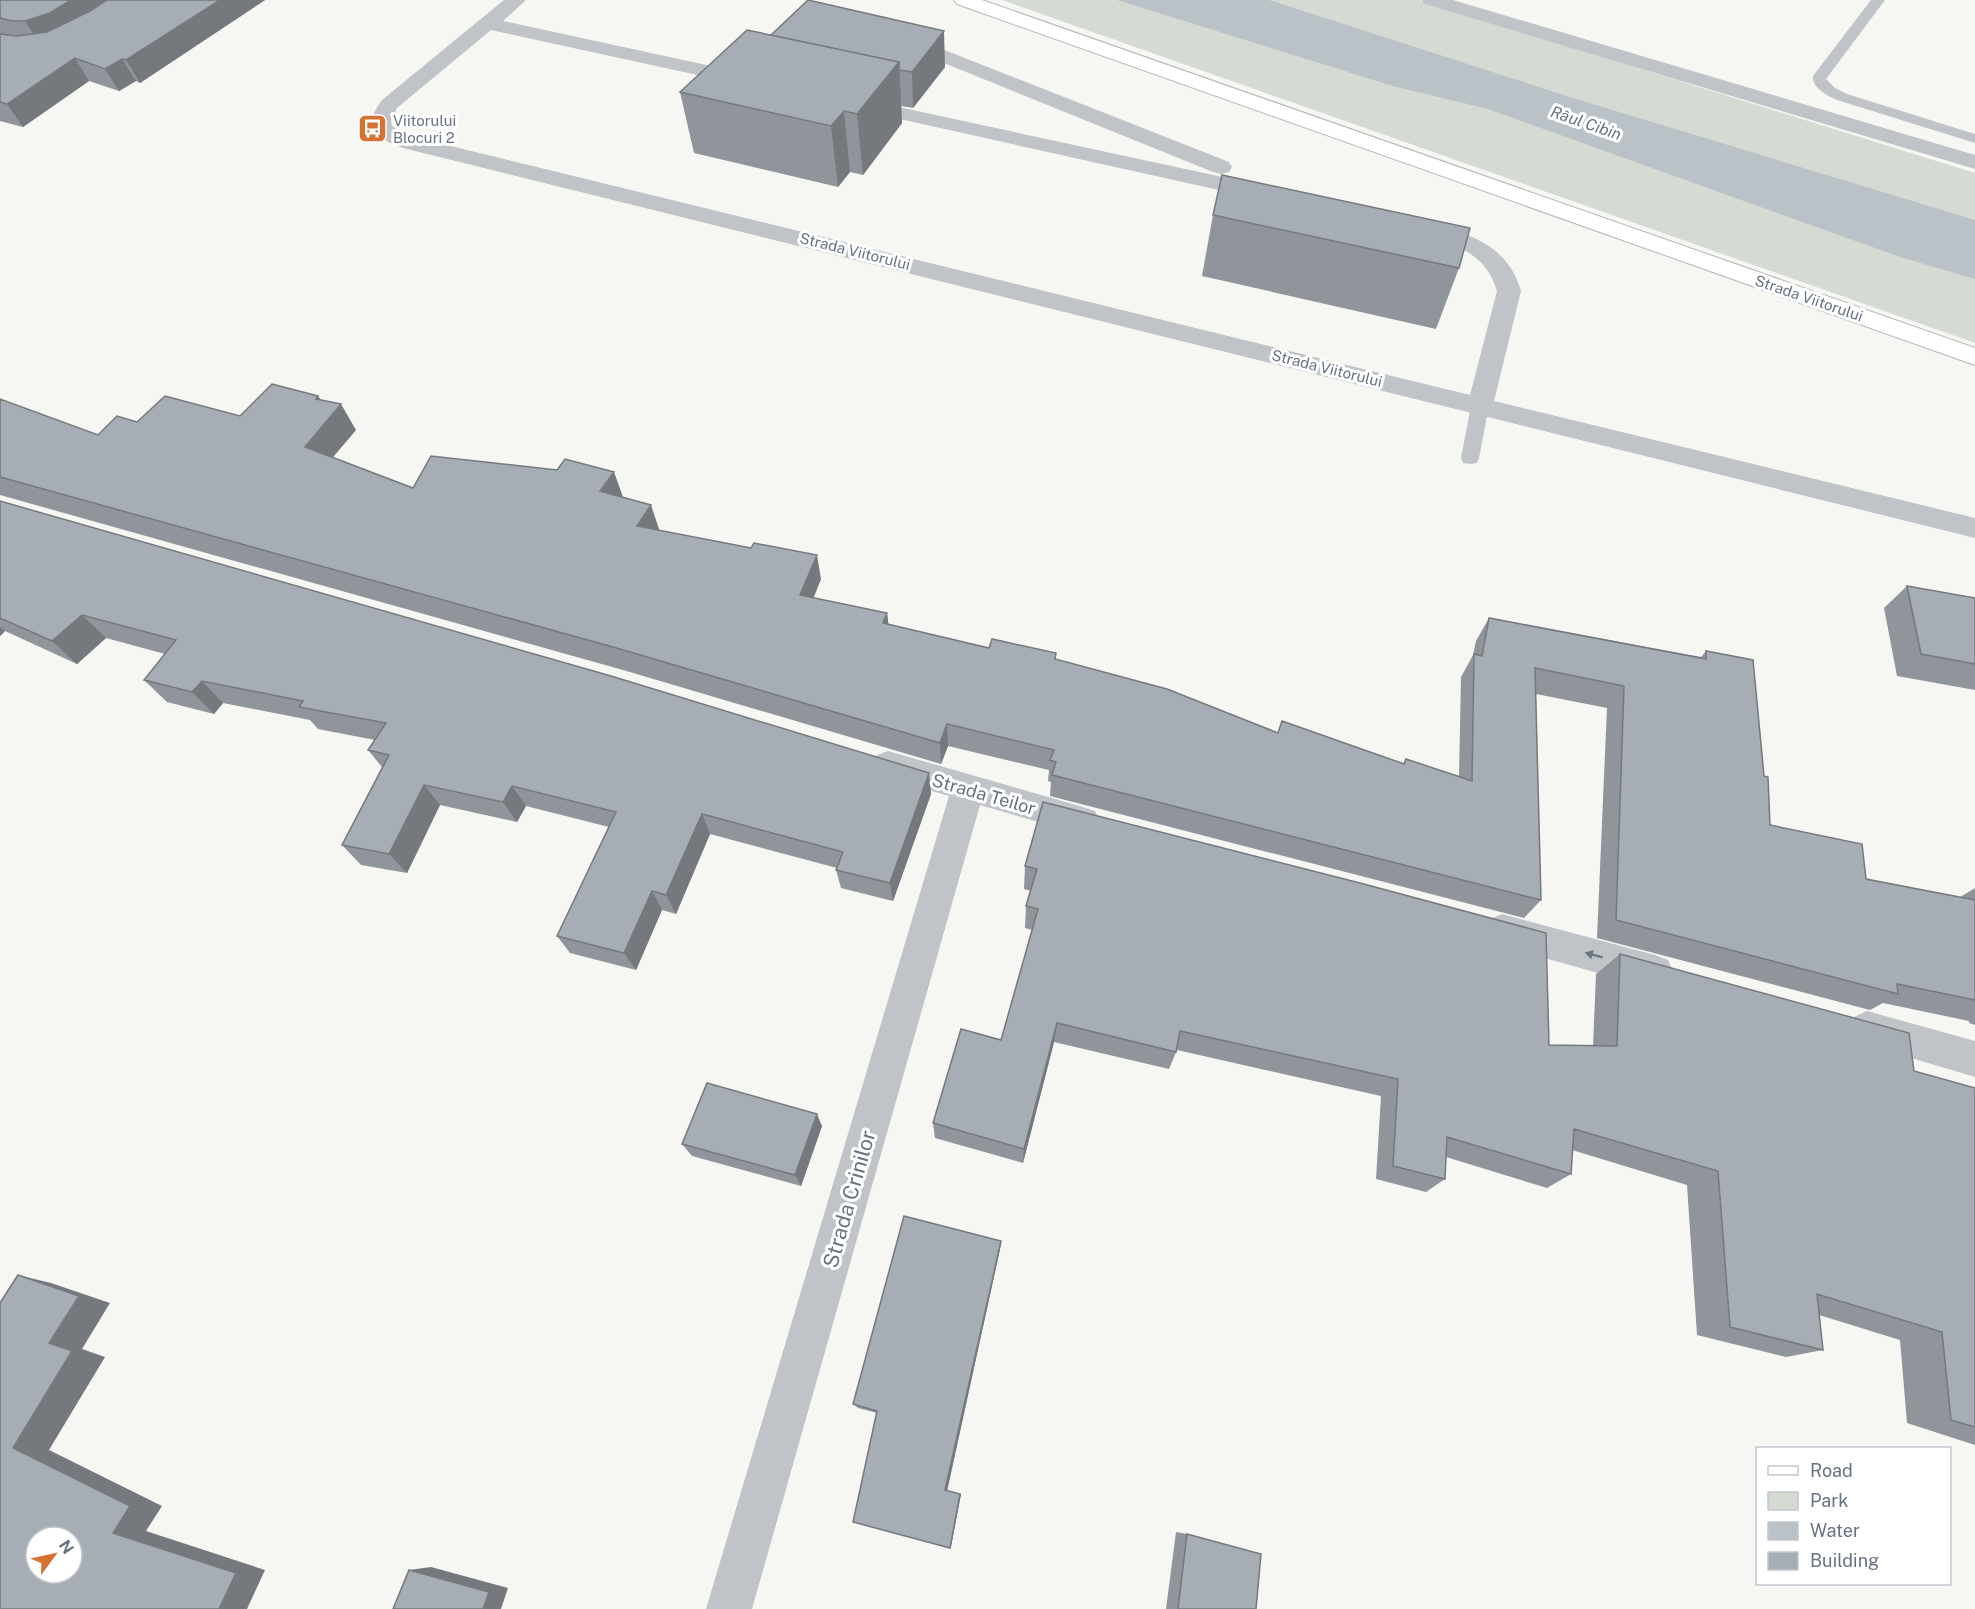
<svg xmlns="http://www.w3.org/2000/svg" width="1975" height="1609" font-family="'Public Sans',sans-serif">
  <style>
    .green { fill: #d5dbd3 }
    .water { fill: #bac2c8 }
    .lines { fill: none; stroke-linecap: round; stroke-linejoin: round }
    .secondary-casing { stroke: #b2b6bb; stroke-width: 2 }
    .lane { fill: #c0c3c7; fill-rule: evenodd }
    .street { fill: #c0c3c7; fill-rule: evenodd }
    .secondary { fill: #fff; fill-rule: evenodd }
    .wall { fill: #90959b }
    .shaded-wall { fill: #75797e }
    .building { fill: #a7adb4; stroke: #75797e; stroke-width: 1.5; fill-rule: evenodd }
    .oneway { fill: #6b7685 }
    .labels { text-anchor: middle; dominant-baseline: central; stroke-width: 6; stroke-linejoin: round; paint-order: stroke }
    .far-poi-label { font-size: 15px; fill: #677282; stroke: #fff; text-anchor: start }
    .far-street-label { font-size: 15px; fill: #677282; stroke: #fff }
    .far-water-label { font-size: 16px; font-style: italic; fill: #63737f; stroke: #fff }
    .street-label { font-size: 18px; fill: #677282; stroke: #fff }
    .near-street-label { font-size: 21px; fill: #677282; stroke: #fff }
  </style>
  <rect width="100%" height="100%" fill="#f6f6f3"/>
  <!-- green -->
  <path class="green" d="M 1002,0 L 1420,0 L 1975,173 L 1975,343 Z"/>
  <!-- water -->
  <path class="water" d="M 1117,0 L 1269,0 L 1573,98 L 1975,220 L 1975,279 L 1900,257 L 1488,109 L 1393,86 Z"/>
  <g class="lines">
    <defs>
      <path id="secondary" d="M 954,0 L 982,0 L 1975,348 L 1975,365 L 957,4 Z"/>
    </defs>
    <!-- secondary casing -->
    <use href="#secondary" class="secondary-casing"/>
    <!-- lane -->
    <path class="lane" d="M 1871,0 L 1885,0 L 1826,79 L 1835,88 L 1847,94 L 1975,134 L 1975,143 L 1837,100 C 1827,95 1812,88 1813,76 Z
      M 1480,400 L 1486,402 L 1489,406 L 1479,458 L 1477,463 L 1470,464 L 1463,463 L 1461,458 L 1471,406 L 1474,402 Z"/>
    <!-- street -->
    <path class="street" d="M 504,0 L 526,0 L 503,21 L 748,74 L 755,76 L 758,80 L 755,84 L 748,86 L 491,30 L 397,108 L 391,120 L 392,126 L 418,138 L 1470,395 L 1497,291 C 1485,250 1451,243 1414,234 L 1410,229 L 1414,224 C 1425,221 1435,225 1446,228 C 1482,238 1510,253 1521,291 L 1494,401 L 1975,518 L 1975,538 L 403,148 C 374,137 361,129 382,100 Z
      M 1422,0 L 1453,0 L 1975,155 L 1975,169 L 1425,4 Z
      M 904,34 L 1229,162 L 1232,167 L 1229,172 L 1221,174 L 1213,172 L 897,44 L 894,40 L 897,36 Z
      M 857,98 L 1264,186 L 1272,188 L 1275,193 L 1272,198 L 1264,200 L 850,108 L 847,104 L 850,100 Z
      M 888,751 L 1083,807 L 1095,811 L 1100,821 L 1095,831 L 1083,835 L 980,805 L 752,1609 L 706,1609 L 949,796 L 877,775 L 872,765 L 877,755 Z
      M 1502,914 L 1655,955 L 1668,960 L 1673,972 L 1668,984 L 1655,989 L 1502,946 L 1490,941 L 1484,930 L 1490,919 Z
      M 1867,1011 L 1975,1041 L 1975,1077 L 1854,1041 L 1849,1029 L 1854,1017 Z"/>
    <!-- secondary -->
    <use href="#secondary" class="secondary"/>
  </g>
  <!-- wall -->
  <path class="wall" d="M 0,0 L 265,0 L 140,83 L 136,81 L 119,91 L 89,81 L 23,127 L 0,121 Z
    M 771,35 L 945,67 L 913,108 L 901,106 L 902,123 L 863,175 L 850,172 L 838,187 L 694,153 L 680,92 Z
    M 1213,215 L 1459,268 L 1436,329 L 1202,276 Z
    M 318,396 L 321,400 L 356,430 L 333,457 L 413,488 L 623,497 L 659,529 L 659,530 L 821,579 L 813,598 L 887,613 L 888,624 L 989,648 L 1056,653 L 1056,659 L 1278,733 L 1403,764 L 1406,759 L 1459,776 L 1461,677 L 1473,655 L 1476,641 L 1489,618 L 1701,657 L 1706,651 L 1764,776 L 1770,825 L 1866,879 L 1960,897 L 1975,888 L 1975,1025 L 1969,1023 L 1969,1021 L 1883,1003 L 1870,1010 L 1597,938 L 1607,708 L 1536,694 L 1541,900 L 1524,918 L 1050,796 L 1051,782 L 1048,781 L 1049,770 L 948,746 L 941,764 L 623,670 L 0,495 L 0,399 L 98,435 L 137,422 L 240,416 Z
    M 0,501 L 931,794 L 893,901 L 841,888 L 836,870 L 837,868 L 710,834 L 676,914 L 662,910 L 636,970 L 570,953 L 557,936 L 609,827 L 526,806 L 517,822 L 440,805 L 407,873 L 361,865 L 342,845 L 382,767 L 368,750 L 375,740 L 318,729 L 310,720 L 223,703 L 214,714 L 167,702 L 144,680 L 165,654 L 106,638 L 77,664 L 5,631 L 0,636 Z
    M 1907,586 L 1975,598 L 1975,690 L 1897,676 L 1884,608 Z
    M 1043,802 L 1549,1045 L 1593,1046 L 1596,974 L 1620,954 L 1914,1071 L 1975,1088 L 1975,1445 L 1907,1423 L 1900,1340 L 1819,1315 L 1823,1350 L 1786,1357 L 1697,1335 L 1687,1185 L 1572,1150 L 1571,1174 L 1547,1188 L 1446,1157 L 1445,1179 L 1426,1192 L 1376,1179 L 1381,1096 L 1177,1050 L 1169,1069 L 1054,1042 L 1023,1163 L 935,1138 L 933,1123 L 1001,1040 L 1032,930 L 1025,928 L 1026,906 L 1031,891 L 1024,889 L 1025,866 Z
    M 822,1126 L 801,1186 L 692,1156 L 682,1144 Z
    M 1001,1241 L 1000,1249 L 947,1491 L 961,1494 L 951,1546 L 950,1548 L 877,1413 L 858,1408 L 853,1404 Z
    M 1176,1532 L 1187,1534 L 1256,1609 L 1166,1609 Z"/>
  <!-- shaded-wall -->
  <path class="shaded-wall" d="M 71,0 L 119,0 L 39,43 L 25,21 Z
    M 220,0 L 265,0 L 140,83 L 126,60 Z
    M 944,31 L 945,67 L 913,108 L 912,72 Z
    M 75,58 L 89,81 L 23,127 L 7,104 Z
    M 122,59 L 136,81 L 119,91 L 105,69 Z
    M 899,62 L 902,123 L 863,175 L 857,114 Z
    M 844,111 L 850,172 L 838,187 L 831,126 Z
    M 318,396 L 331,417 L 341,404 L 356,430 L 321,471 L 305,447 L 316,399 Z
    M 614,472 L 623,497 L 600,491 Z
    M 651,505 L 659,529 L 646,550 L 637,526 Z
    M 817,555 L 821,579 L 805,619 L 800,595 Z
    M 887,613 L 890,636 L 883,623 Z
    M 82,615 L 106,638 L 77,664 L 52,641 Z
    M 0,627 L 5,631 L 0,636 Z
    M 202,681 L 223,703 L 214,714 L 192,692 Z
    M 947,724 L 948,746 L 941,764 L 940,743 Z
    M 929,773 L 931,794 L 893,901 L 890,883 Z
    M 424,785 L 440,805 L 407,873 L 389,854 Z
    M 512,786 L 526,806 L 517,822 L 503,802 Z
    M 702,814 L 710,834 L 676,914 L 666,895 Z
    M 652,891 L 662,910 L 636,970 L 624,953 Z
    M 1057,1023 L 1054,1042 L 1023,1163 L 1024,1149 Z
    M 817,1114 L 822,1126 L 801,1186 L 795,1175 Z
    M 1001,1241 L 1000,1249 L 947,1491 L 945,1490 Z
    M 18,1275 L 51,1283 L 110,1303 L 82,1349 L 105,1357 L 49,1450 L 162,1506 L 146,1531 L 265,1570 L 247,1609 L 219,1609 L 113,1533 L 13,1448 Z
    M 960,1494 L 961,1494 L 951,1546 L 950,1548 Z
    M 431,1567 L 508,1588 L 501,1609 L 483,1609 L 409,1570 Z"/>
  <!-- building -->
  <path class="building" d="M 0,0 L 71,0 L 50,13 L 25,21 L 12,21 L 0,18 Z
    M 107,0 L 220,0 L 126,60 L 122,59 L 105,69 L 75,58 L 7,104 L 0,102 L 0,34 L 17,36 L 47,32 L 90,11 Z
    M 808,0 L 944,31 L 912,72 L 899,70 L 899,62 L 771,35 Z
    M 747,30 L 899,62 L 857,114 L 844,111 L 831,126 L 680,92 Z
    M 1222,175 L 1470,228 L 1459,268 L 1213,215 Z
    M 272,384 L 318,396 L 316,399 L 341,404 L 305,447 L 413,488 L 431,456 L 557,470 L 565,459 L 614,472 L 600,491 L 651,505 L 637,526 L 751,548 L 754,543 L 817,555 L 800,595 L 887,613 L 883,623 L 989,648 L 992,639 L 1056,653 L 1055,659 L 1167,689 L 1278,733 L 1282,721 L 1404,764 L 1406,759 L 1472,781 L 1474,654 L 1482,656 L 1489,618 L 1706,659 L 1706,651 L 1753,660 L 1764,776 L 1768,777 L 1770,825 L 1862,844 L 1866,879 L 1975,900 L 1975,1000 L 1897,984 L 1898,994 L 1616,920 L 1624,686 L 1535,668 L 1541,900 L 1052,775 L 1056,762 L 1050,760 L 1054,750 L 947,724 L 940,743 L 613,647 L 0,477 L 0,399 L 98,435 L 117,416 L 137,422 L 165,396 L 240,416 Z
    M 0,501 L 611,676 L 929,773 L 890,883 L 836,870 L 843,852 L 702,814 L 666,895 L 652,891 L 624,953 L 557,936 L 616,812 L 512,786 L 503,802 L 424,785 L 389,854 L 342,845 L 389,755 L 368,750 L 386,723 L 299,707 L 303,701 L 202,681 L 192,692 L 144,680 L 176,640 L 82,615 L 52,641 L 0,618 Z
    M 1907,586 L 1975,598 L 1975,664 L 1921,654 Z
    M 1043,802 L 1360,883 L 1546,933 L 1549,1045 L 1617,1046 L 1620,954 L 1909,1033 L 1914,1071 L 1975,1088 L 1975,1427 L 1951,1420 L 1942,1332 L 1817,1294 L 1823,1350 L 1730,1327 L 1718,1171 L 1574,1129 L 1571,1174 L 1447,1137 L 1445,1179 L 1393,1166 L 1398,1079 L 1180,1031 L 1176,1052 L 1057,1023 L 1024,1149 L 933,1123 L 961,1029 L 1001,1040 L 1038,909 L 1026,906 L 1037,869 L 1025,866 Z
    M 707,1083 L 817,1114 L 795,1175 L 682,1144 Z
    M 904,1216 L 1001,1241 L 945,1490 L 960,1494 L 950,1548 L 853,1522 L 877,1411 L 853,1404 Z
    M 18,1275 L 79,1296 L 49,1343 L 72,1351 L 13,1448 L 130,1506 L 113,1533 L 236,1573 L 219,1609 L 0,1609 L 0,1303 ZM 36,1537 L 72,1537 L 72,1573 L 36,1573 Z
    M 1187,1534 L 1261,1554 L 1256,1609 L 1178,1609 Z
    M 409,1570 L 489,1592 L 483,1609 L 393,1609 Z"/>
  <!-- one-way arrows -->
  <defs><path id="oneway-solid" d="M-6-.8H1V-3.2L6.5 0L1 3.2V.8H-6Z" transform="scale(1.5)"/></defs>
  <use class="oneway" href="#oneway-solid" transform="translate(1594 955) rotate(-165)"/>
  <!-- icons -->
  <defs>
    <symbol id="bus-square" viewBox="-11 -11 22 22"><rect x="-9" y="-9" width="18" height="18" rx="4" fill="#d77332" stroke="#fff"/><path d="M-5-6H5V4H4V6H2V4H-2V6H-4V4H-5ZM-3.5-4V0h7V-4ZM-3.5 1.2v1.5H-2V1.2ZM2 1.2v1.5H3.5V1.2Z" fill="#fff"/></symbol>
  </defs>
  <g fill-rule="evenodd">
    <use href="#bus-square" x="356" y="112" width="33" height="33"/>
  </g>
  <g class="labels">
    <!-- far-poi labels -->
    <g class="far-poi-label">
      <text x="393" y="120">Viitorului<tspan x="393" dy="17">Blocuri 2</tspan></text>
    </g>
    <!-- far-street labels -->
    <g class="far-street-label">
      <text transform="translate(855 251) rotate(14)">Strada Viitorului</text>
      <text transform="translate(1809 298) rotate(19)">Strada Viitorului</text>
      <text transform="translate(1327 368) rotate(14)">Strada Viitorului</text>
    </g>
    <!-- far-water labels -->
    <g class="far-water-label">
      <text transform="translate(1586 123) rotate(19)">Râul Cibin</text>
    </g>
    <!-- street labels -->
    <g class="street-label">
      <text transform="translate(984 794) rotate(16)">Strada Teilor</text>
    </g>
    <!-- near-street labels -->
    <g class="near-street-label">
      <text transform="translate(849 1199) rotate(-74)">Strada Crinilor</text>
    </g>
  </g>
  <!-- legend -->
  <rect x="1756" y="1447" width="195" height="138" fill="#ffffff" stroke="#c2c7cd" stroke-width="1.5"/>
  <rect x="1768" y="1466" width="30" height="9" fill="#ffffff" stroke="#c2c7cd" stroke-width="1.5"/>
  <text x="1810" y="1477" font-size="18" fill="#677282">Road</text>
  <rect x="1768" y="1492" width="30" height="18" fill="#d5dbd3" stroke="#c2c7cd" stroke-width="1.5"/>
  <text x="1810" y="1507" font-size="18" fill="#677282">Park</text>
  <rect x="1768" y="1522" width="30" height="18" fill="#bac2c8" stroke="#c2c7cd" stroke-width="1.5"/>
  <text x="1810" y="1537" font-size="18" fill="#677282">Water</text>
  <rect x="1768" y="1552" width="30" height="18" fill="#a7adb4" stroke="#c2c7cd" stroke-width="1.5"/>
  <text x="1810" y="1567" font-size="18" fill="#677282">Building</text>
  <!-- north arrow -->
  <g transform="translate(54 1555) rotate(57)"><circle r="28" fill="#ffffff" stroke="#c2c7cd" stroke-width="1.5"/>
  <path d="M0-4.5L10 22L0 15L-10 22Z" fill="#d77332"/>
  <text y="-9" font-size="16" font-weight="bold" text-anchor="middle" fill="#677282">N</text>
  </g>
</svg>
